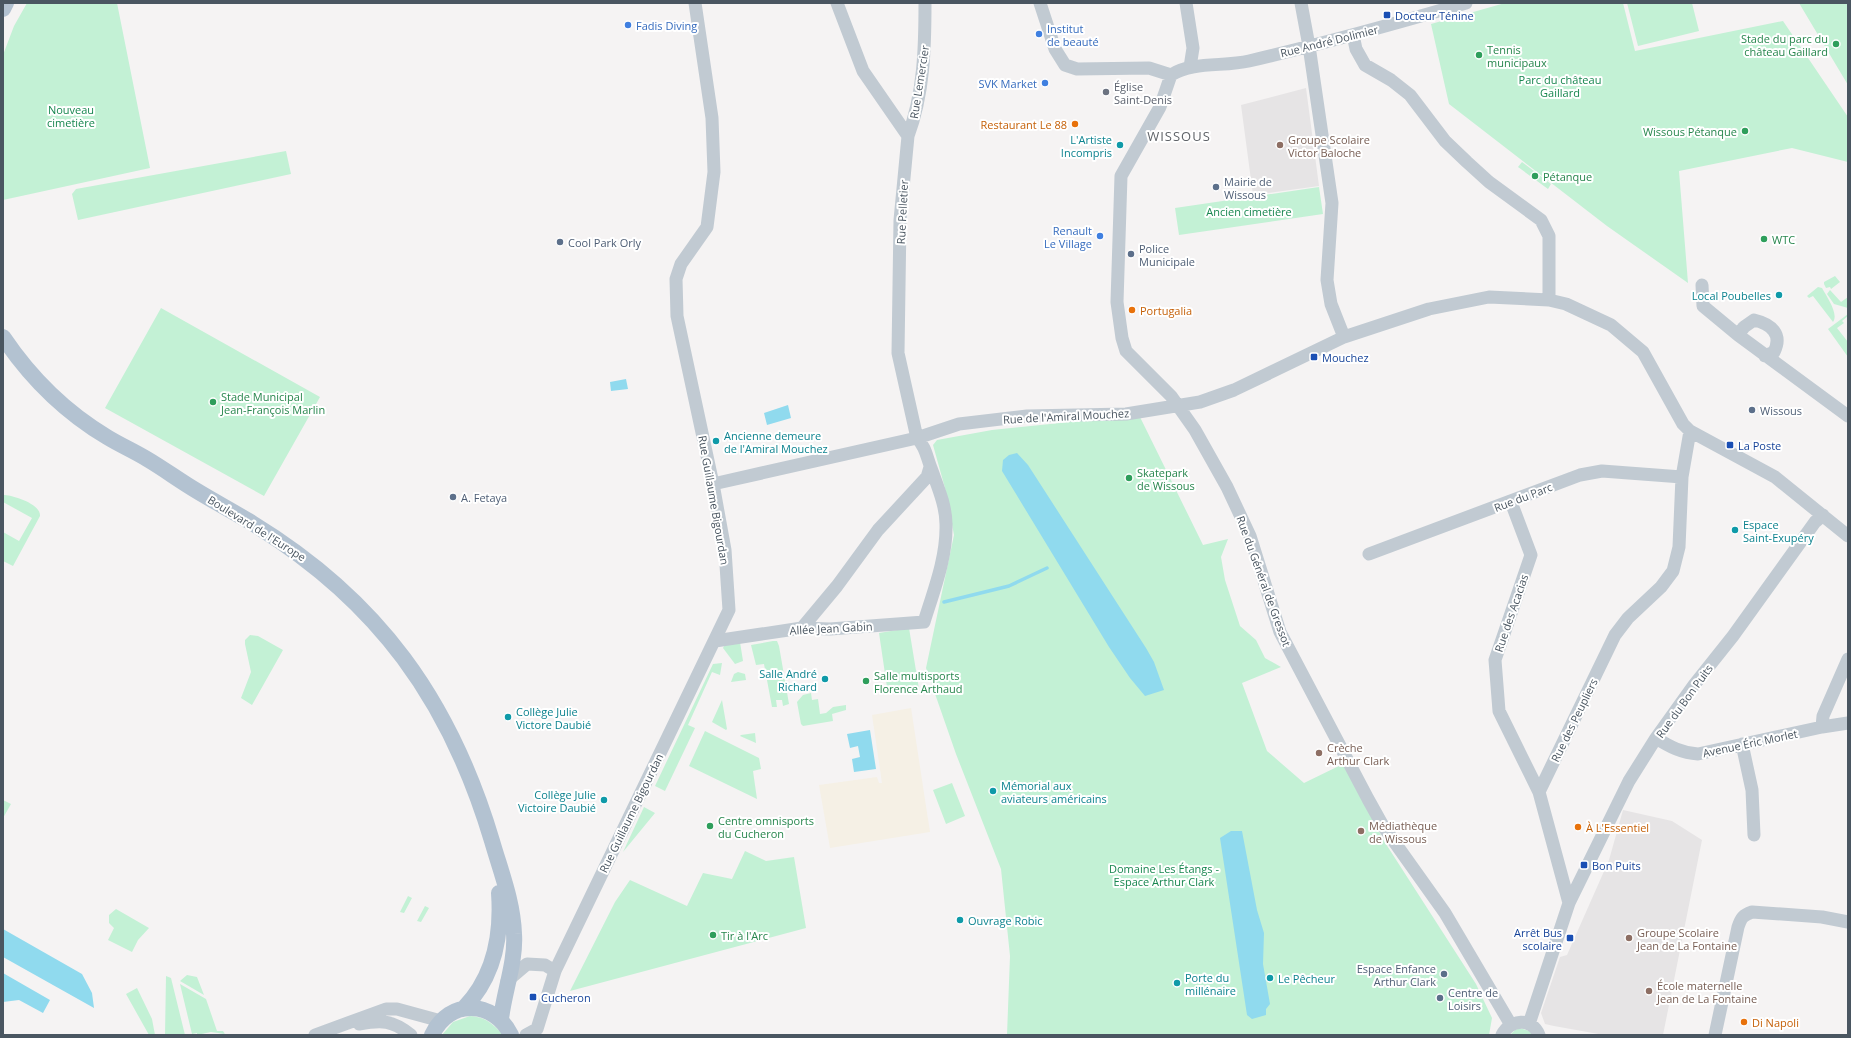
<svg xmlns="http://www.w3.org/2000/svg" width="1851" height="1038" font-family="'Open Sans',sans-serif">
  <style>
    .education { fill: #e6e4e5 }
    .green { fill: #c3f1d5 }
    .sand { fill: #f5f0e5 }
    .water { fill: #90daee }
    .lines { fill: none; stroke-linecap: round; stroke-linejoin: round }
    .stream { stroke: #90daee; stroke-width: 3.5 }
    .minor { stroke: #c1cad2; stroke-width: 13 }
    .major { stroke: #b3c2d1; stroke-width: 16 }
    .transit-dot { fill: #1a4fb4; stroke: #fff; stroke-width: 1.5 }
    .shop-dot { fill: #3f7fe0; stroke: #fff; stroke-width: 1.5 }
    .leisure-dot { fill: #2e9e5b; stroke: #fff; stroke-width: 1.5 }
    .worship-dot { fill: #6b7280; stroke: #fff; stroke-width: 1.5 }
    .food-dot { fill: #e8710a; stroke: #fff; stroke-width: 1.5 }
    .culture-dot { fill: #0f9aa8; stroke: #fff; stroke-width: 1.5 }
    .education-dot { fill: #8d6e63; stroke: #fff; stroke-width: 1.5 }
    .service-dot { fill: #5c6f8a; stroke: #fff; stroke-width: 1.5 }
    .labels { text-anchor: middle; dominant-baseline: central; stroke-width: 4; stroke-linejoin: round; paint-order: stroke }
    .transit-label { font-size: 11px; fill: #164399; stroke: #fff; text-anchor: start }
    .shop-label { font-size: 11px; fill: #366cbe; stroke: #fff; text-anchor: start }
    .leisure-label { font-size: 11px; fill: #27864d; stroke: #fff; text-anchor: start }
    .street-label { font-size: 11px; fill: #4a5661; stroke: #fff }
    .park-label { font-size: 11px; fill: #17864f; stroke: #fff }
    .worship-label { font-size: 11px; fill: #5b616d; stroke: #fff; text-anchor: start }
    .food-label { font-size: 11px; fill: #c56008; stroke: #fff; text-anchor: start }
    .culture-label { font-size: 11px; fill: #0d838f; stroke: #fff; text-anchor: start }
    .education-label { font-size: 11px; fill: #785e54; stroke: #fff; text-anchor: start }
    .service-label { font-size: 11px; fill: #4e5e75; stroke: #fff; text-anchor: start }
    .quarter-label { font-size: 13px; letter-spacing: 1px; fill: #5f6368; stroke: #fff }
  </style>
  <rect width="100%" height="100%" fill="#f5f3f3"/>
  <!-- education -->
  <path class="education" d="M 1306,88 L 1319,186 L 1253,195 L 1241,105 Z
    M 1623,810 L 1672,821 L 1702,840 L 1663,1035 L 1604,1035 L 1554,1026 L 1545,1024 L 1541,1013 L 1560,957 L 1567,955 L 1609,860 Z"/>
  <!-- green -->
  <path class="green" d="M 27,3 L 117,3 L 150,168 L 3,200 L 3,55 L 14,26 Z
    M 1505,3 L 1623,3 L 1635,51 L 1783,21 L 1848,117 L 1848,162 L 1792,148 L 1679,171 L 1688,283 L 1607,226 L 1449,104 L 1431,24 Z
    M 1627,3 L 1692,3 L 1699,31 L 1638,46 Z
    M 1799,3 L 1848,3 L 1848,85 Z
    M 286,151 L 291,174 L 78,220 L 72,194 L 76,189 Z
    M 1522,162 L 1551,184 L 1548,189 L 1518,167 Z
    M 1319,187 L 1323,214 L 1179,235 L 1175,208 Z
    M 1835,276 L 1840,282 L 1831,289 L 1830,287 L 1826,288 L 1824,284 L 1824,282 Z
    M 1818,287 L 1822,288 C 1827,297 1839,314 1833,322 L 1813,296 L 1809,298 L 1807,296 Z
    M 1830,290 L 1841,302 L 1848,297 L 1848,308 L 1834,304 L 1827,294 Z
    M 161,308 L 320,397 L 264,496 L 105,408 Z
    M 1848,314 L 1848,316 L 1842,321 L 1844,323 L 1837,328 L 1848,342 L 1848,357 L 1828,329 Z
    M 1139,415 L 1203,545 L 1228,539 L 1221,557 L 1225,580 L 1240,626 L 1256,640 L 1265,658 L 1281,667 L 1242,683 L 1267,751 L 1304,783 L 1343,764 L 1384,841 L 1476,984 L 1492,1018 L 1489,1035 L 1007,1035 L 1010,956 L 1001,869 L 956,754 L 926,668 L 954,535 L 945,488 L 933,445 L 937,440 L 992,430 Z
    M 3,495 C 13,495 41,504 40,516 L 13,566 L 3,561 L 3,532 L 19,541 L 32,518 L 3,502 Z
    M 909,628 L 919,689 L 888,694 L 879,633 Z
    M 250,635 L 258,636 L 283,650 L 252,705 L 241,698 L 251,672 L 245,644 L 245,640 Z
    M 773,641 L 777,641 L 779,646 L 789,704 L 783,706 L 782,700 L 776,700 L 777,707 L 772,707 L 764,664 L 756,665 L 751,645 Z
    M 740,642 L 743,661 L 735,664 L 723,648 L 724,646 Z
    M 722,663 L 720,675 L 712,672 L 688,725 L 695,728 L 665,791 L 655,786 L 713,664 Z
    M 738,672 L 745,674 L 746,680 L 731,682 L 734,674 Z
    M 811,693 L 812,700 L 818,699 L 820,714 L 826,713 L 833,707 L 846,705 L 846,710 L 832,714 L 833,721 L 803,726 L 801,724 L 797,702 L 803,695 Z
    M 722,700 L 727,729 L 726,730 L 712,722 Z
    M 705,731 L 759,758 L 761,769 L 753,771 L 757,799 L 689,766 Z
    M 755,733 L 756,743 L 740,736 L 741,735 Z
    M 952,783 L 965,816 L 946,824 L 933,790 Z
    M 3,800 L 11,804 L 3,818 Z
    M 644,807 L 655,813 L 623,852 Z
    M 745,851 L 766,861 L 794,857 L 806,928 L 570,991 L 615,902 L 630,880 L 687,906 L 703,873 L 732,879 Z
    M 408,896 L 412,898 L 404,913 L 400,912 Z
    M 425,906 L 429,908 L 421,922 L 417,921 Z
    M 116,909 L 149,928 L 138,940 L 132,952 L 108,940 L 114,928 L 109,923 L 109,915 Z
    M 187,975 L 197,977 L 204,995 L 180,981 Z
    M 166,976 L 171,978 L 185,1035 L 165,1035 Z
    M 180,984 L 206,999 L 217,1031 L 223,1031 L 225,1034 L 211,1032 L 197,1035 L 197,1033 L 192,1034 Z
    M 137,988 L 152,1019 L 155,1035 L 149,1035 L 126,994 Z
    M 470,1016 C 486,1017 493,1024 503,1035 L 442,1035 L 453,1022 Z
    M 1520,1028 L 1529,1031 L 1533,1035 L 1510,1035 L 1515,1030 Z"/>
  <!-- sand -->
  <path class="sand" d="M 911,708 L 930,832 L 830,848 L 819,785 L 877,777 L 879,783 L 882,783 L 872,715 Z"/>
  <!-- water -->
  <path class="water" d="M 626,379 L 628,389 L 611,391 L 610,382 Z
    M 788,405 L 791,418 L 767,425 L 764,413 Z
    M 1017,453 L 1028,465 L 1146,648 L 1154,662 L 1164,690 L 1145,696 L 1130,678 L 1109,647 L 1002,471 L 1003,460 L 1009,455 Z
    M 870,730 L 876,769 L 854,772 L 852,759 L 860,757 L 858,746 L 850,748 L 847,734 Z
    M 1231,831 L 1242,831 L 1257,910 L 1264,933 L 1263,964 L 1270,1004 L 1266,1009 L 1266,1015 L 1252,1019 L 1247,1015 L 1220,838 Z
    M 3,929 L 82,974 L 92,993 L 94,1008 L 3,957 Z
    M 3,973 L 50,1000 L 43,1013 L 19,1000 L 3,1002 Z"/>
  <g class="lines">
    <!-- stream -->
    <path class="stream" d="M 944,602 L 1009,586 L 1047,568"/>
    <!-- minor -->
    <path class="minor" d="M 1040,3 L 1055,49 L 1065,65 L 1077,69 L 1149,68 L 1171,75
      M 1186,3 L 1193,48 L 1190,67
      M 1301,3 L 1309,46 L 1332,203 L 1327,280 L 1331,304 L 1344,337
      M 1466,3 C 1394,24 1322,44 1249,61 C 1224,67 1193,61 1171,75 L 1160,107 L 1121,176 L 1117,302 L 1122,338 L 1126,351 L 1171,396 L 1195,430 L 1227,487 L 1250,536 L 1280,632 L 1368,799 L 1383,826 L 1445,913 L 1511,1025
      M 1353,35 L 1356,49 L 1365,65 L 1391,80 L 1410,95 L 1445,141 L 1467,162 L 1489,182 L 1541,220 L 1549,236 L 1549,300
      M 908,136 C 924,93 925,48 925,3
      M 1702,285 L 1703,306 L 1738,335 L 1848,416
      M 1738,335 L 1744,327 L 1754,320 C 1771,324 1783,334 1774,352 L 1765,356
      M 713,484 L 917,438 L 959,424 L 1027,416 L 1126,414 L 1200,402 L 1234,390 L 1344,337 L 1429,309 L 1489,297 L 1549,300 L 1566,304 L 1611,325 L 1643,352 L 1683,424 L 1690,431 L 1775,477 L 1848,536
      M 1511,502 L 1531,555 L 1495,660 L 1499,711 L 1539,792
      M 1369,554 L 1580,475 L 1602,471 L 1682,477
      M 802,628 L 837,586 L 878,530 L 927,477 L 930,467
      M 715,641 L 802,628 L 830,629 L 924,622 C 934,590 947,557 946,524 C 946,505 937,485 931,468 C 926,455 926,448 917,438 L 898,353 L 900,220 L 908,136 L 863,71 L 837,3
      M 1822,727 L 1823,716 L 1848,659
      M 1656,738 C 1670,747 1682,753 1698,754 L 1822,727 L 1848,723
      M 1742,744 L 1752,790 L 1754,835
      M 1569,903 L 1539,792 L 1615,635 L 1628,618 L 1661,587 L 1673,571 L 1679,547 L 1682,477 L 1690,431
      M 507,981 L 527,964 L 545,965 L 555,971
      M 359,1024 C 382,1020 392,1020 411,1035
      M 1529,1024 L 1569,903 L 1629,781 L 1656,738 L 1694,685 L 1733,636 L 1815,522 L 1823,515
      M 315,1035 L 386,1009 L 397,1009 L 441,1021
      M 526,1035 L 537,1029 L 555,971 L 729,610 L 725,550 L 713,484 L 677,316 L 676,279 L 681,264 L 707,227 L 714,172 L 712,118 L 695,3
      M 1502,1035 C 1510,1019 1532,1017 1539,1035
      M 1715,1035 L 1738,927 C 1741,918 1743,915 1752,912 L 1822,917 L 1848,922"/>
    <!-- major -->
    <path class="major" d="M 3,9 L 6,3
      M 3,337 C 30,377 65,412 107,437 C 120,445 134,451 147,459 C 164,469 180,481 197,491 C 215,502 234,512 252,523 C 378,600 450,700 492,841 C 501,872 513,902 514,934 C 516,961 504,992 501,1019
      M 464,1008 C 494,977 502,935 499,893
      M 432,1035 C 449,998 494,1000 511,1035"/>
  </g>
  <!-- markers -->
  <g class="transit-dot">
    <rect x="1383" y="11" width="8" height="8" rx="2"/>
    <rect x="1310" y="353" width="8" height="8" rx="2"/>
    <rect x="1726" y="441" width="8" height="8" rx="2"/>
    <rect x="1580" y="861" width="8" height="8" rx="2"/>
    <rect x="1566" y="934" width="8" height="8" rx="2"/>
    <rect x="529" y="993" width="8" height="8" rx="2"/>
  </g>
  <g class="shop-dot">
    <circle cx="628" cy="25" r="4"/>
    <circle cx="1039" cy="34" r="4"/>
    <circle cx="1045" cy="83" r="4"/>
    <circle cx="1100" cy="236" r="4"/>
  </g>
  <g class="leisure-dot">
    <circle cx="1836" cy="44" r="4"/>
    <circle cx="1479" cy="55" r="4"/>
    <circle cx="1745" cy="131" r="4"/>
    <circle cx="1535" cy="176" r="4"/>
    <circle cx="1764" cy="239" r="4"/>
    <circle cx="213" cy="402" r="4"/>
    <circle cx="1129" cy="478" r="4"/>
    <circle cx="866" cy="681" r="4"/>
    <circle cx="710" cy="826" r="4"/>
    <circle cx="713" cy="935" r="4"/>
  </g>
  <circle class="worship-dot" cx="1106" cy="92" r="4"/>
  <g class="food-dot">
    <circle cx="1075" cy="124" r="4"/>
    <circle cx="1132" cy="310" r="4"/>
    <circle cx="1578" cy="827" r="4"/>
    <circle cx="1744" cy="1022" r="4"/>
  </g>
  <g class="culture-dot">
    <circle cx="1120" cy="145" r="4"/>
    <circle cx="1779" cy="295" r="4"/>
    <circle cx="716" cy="441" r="4"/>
    <circle cx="1735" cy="530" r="4"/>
    <circle cx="825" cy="679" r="4"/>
    <circle cx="508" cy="717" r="4"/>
    <circle cx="993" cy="791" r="4"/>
    <circle cx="604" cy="800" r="4"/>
    <circle cx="960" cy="920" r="4"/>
    <circle cx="1270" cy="978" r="4"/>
    <circle cx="1177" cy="983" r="4"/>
  </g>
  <g class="education-dot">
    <circle cx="1280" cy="145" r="4"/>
    <circle cx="1319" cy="753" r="4"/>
    <circle cx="1361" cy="831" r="4"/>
    <circle cx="1629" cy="938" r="4"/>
    <circle cx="1649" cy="991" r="4"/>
  </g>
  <g class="service-dot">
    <circle cx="1216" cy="187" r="4"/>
    <circle cx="560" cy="242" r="4"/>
    <circle cx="1131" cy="254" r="4"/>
    <circle cx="1752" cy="410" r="4"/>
    <circle cx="453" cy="497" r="4"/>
    <circle cx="1444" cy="974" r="4"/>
    <circle cx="1440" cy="998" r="4"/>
  </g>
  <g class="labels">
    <!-- transit labels -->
    <g class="transit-label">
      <text x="1395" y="15">Docteur Ténine</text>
      <text x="1322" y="357">Mouchez</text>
      <text x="1738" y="445">La Poste</text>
      <text x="1592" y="865">Bon Puits</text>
      <text x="1562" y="932" text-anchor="end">Arrêt Bus<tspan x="1562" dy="13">scolaire</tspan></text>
      <text x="541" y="997">Cucheron</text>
    </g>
    <!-- shop labels -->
    <g class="shop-label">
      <text x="636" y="25">Fadis Diving</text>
      <text x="1047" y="28">Institut<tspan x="1047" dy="13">de beauté</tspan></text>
      <text x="1037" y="83" text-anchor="end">SVK Market</text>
      <text x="1092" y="230" text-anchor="end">Renault<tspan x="1092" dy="13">Le Village</tspan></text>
    </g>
    <!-- leisure labels -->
    <g class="leisure-label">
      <text x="1828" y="38" text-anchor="end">Stade du parc du<tspan x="1828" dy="13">château Gaillard</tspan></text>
      <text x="1487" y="49">Tennis<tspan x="1487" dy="13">municipaux</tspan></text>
      <text x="1737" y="131" text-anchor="end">Wissous Pétanque</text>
      <text x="1543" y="176">Pétanque</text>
      <text x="1772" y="239">WTC</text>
      <text x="221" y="396">Stade Municipal<tspan x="221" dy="13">Jean-François Marlin</tspan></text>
      <text x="1137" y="472">Skatepark<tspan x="1137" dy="13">de Wissous</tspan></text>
      <text x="874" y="675">Salle multisports<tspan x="874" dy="13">Florence Arthaud</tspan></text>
      <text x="718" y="820">Centre omnisports<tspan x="718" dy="13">du Cucheron</tspan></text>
      <text x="721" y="935">Tir à l'Arc</text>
    </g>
    <!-- street labels -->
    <g class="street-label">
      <text transform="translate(1329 41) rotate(-14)">Rue André Dolimier</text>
      <text transform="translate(919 82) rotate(-81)">Rue Lemercier</text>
      <text transform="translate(902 212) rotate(-87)">Rue Pelletier</text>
      <text transform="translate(1066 416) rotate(-3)">Rue de l'Amiral Mouchez</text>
      <text transform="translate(1523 497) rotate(-21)">Rue du Parc</text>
      <text transform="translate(714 500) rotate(80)">Rue Guillaume Bigourdan</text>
      <text transform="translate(257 528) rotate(32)">Boulevard de l'Europe</text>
      <text transform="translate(1264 581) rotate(70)">Rue du Général de Gressot</text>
      <text transform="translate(1511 613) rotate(-71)">Rue des Acacias</text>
      <text transform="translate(831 628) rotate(-3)">Allée Jean Gabin</text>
      <text transform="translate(1684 701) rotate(-54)">Rue du Bon Puits</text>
      <text transform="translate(1574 720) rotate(-64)">Rue des Peupliers</text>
      <text transform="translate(1750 743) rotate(-12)">Avenue Éric Morlet</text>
      <text transform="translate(631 813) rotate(-64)">Rue Guillaume Bigourdan</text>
    </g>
    <!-- park labels -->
    <g class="park-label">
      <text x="1560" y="79">Parc du château<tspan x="1560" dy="13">Gaillard</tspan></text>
      <text x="71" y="109">Nouveau<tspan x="71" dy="13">cimetière</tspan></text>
      <text x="1249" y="211">Ancien cimetière</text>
      <text x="1164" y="868">Domaine Les Étangs -<tspan x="1164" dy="13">Espace Arthur Clark</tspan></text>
    </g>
    <!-- worship labels -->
    <g class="worship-label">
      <text x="1114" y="86">Église<tspan x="1114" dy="13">Saint-Denis</tspan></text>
    </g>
    <!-- food labels -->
    <g class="food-label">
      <text x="1067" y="124" text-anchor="end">Restaurant Le 88</text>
      <text x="1140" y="310">Portugalia</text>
      <text x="1586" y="827">À L'Essentiel</text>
      <text x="1752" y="1022">Di Napoli</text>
    </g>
    <!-- culture labels -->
    <g class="culture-label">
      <text x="1112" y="139" text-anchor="end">L'Artiste<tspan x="1112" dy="13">Incompris</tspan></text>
      <text x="1771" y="295" text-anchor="end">Local Poubelles</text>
      <text x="724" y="435">Ancienne demeure<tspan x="724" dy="13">de l'Amiral Mouchez</tspan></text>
      <text x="1743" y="524">Espace<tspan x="1743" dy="13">Saint-Exupéry</tspan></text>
      <text x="817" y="673" text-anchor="end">Salle André<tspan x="817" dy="13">Richard</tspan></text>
      <text x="516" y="711">Collège Julie<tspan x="516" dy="13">Victore Daubié</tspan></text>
      <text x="1001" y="785">Mémorial aux<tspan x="1001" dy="13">aviateurs américains</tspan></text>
      <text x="596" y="794" text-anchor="end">Collège Julie<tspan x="596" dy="13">Victoire Daubié</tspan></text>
      <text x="968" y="920">Ouvrage Robic</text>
      <text x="1185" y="977">Porte du<tspan x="1185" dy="13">millénaire</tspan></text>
      <text x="1278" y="978">Le Pêcheur</text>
    </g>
    <!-- education labels -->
    <g class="education-label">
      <text x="1288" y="139">Groupe Scolaire<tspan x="1288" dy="13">Victor Baloche</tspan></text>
      <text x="1327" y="747">Crèche<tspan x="1327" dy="13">Arthur Clark</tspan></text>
      <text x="1369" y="825">Médiathèque<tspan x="1369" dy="13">de Wissous</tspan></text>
      <text x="1637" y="932">Groupe Scolaire<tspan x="1637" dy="13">Jean de La Fontaine</tspan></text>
      <text x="1657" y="985">École maternelle<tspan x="1657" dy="13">Jean de La Fontaine</tspan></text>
    </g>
    <!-- service labels -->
    <g class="service-label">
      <text x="1224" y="181">Mairie de<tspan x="1224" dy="13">Wissous</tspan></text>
      <text x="568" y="242">Cool Park Orly</text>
      <text x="1139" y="248">Police<tspan x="1139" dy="13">Municipale</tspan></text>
      <text x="1760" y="410">Wissous</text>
      <text x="461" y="497">A. Fetaya</text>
      <text x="1436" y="968" text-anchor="end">Espace Enfance<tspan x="1436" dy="13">Arthur Clark</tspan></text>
      <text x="1448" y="992">Centre de<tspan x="1448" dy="13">Loisirs</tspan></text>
    </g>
    <!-- quarter labels -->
    <g class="quarter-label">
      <text x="1179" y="136">WISSOUS</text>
    </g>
  </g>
  <!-- border -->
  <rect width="1851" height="1038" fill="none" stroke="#4a5661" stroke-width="8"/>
</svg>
